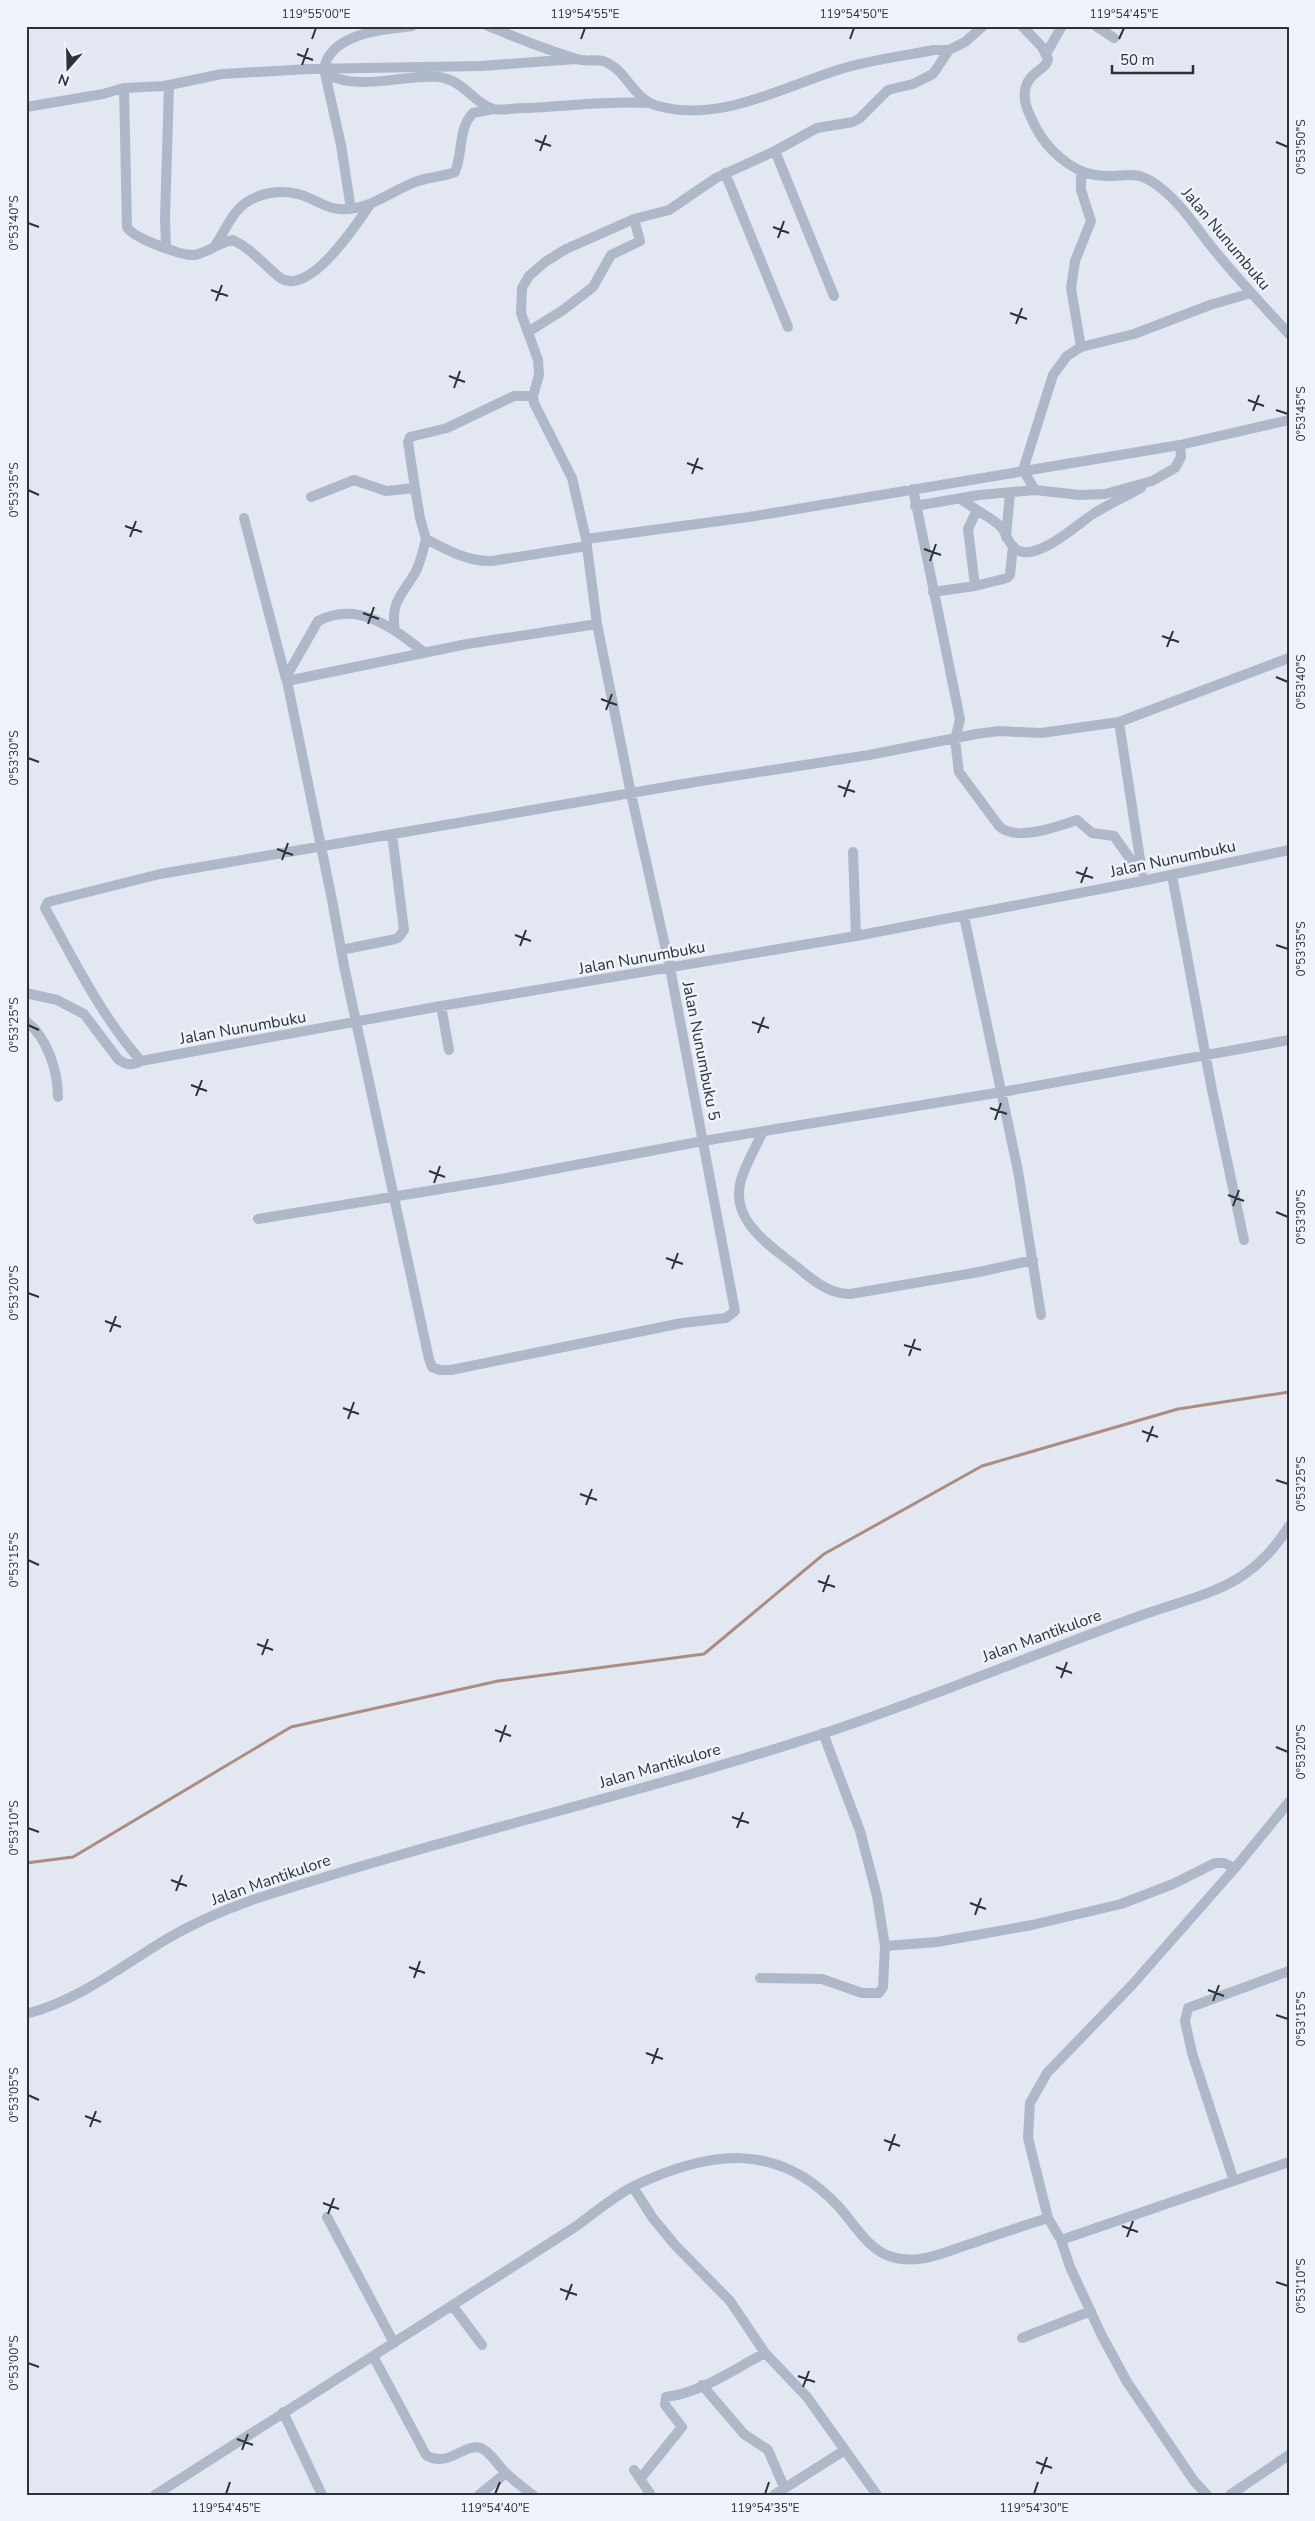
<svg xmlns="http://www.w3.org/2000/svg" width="1315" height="2521" font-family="'Nunito Sans',sans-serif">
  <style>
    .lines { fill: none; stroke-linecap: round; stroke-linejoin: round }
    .stream { stroke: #ac8d84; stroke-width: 3 }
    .street { stroke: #afb8c9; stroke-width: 10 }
    .ticks { fill: none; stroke: #2c3239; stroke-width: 2 }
    .labels { text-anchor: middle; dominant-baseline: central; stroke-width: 5; stroke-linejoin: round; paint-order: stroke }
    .street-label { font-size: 16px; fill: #2c3239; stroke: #eff2f9 }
    .neatline { fill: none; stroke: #2c3239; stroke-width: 2 }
    .ticks-label { font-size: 12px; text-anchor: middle; fill: #2c3239 }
  </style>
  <rect width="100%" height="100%" fill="#e3e7f1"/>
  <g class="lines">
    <!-- stream -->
    <path class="stream" d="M 26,1863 L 73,1857 L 291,1727 L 498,1681 L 704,1654 L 824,1554 L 982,1466 L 1178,1409 L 1289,1392"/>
    <!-- street -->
    <path class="street" d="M 488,26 C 517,38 547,50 577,59 C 585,62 594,59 603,61 C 627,69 633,100 658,106 C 721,123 782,87 841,69 C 870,60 903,56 934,50 L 949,50
      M 1022,26 L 1042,47 L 1048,59 C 1046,71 1027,72 1025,91 C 1023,104 1030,115 1035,126 C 1046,148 1070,171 1095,175 C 1125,180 1133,165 1162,189 C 1182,205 1195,226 1211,246 C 1235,276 1262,305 1289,334
      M 1096,26 L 1114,38
      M 1046,54 L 1062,26
      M 325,74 C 364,92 400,74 438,77 C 463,79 473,103 493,109 C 501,111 514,108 523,108 C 565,107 606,100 648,103
      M 124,88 L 127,227 C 133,238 182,256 194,255 C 208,253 219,242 233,240 C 252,249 263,264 279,277 C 308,299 356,225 369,206
      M 26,107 L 103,94 L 124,88 L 164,86 L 222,74 L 309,69 L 481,66 L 576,59
      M 775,151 L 834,296
      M 1081,171 L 1081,190 L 1091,221 L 1075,261 L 1071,288 L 1081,347
      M 725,173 L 788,327
      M 351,209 L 341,145 L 324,69 C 330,33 384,29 412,26
      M 216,244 C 223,234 228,222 236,212 C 253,191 286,187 309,198 C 323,204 333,211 348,209 C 373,207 392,191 415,182 C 428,177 442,177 455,172 C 463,153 458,128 473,113 L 493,109
      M 166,246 L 165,219 L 169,85
      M 528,332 L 563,310 L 593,287 L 611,255 L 640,241 L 634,219
      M 415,488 L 420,518 L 426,539 C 447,550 468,562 492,561 L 587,546
      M 913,489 L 960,719 L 955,740 L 959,772 L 999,826 C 1015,842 1057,827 1077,820 L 1092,833 L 1114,836 L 1131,860 L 1142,868
      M 1035,490 L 1023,470 L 1053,375 L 1067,356 L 1081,347 L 1134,334 L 1210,305 L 1251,293
      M 311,497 L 354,480 L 386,491 L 415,488 L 408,442 L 410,437 L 447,428 L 514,396 L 533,396
      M 960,498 C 971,508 993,518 1001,527 C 1008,535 1009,550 1023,552 C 1044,555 1077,525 1093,514 C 1109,504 1125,497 1141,488
      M 915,506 L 979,495 L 1035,490 L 1080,495 L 1105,494 L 1152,481 L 1175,468 L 1181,457 L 1180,445
      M 244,518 L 286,679
      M 1006,537 L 1010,493
      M 586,539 L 572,478 L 534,403 L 533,396 L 539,375 L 538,360 L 521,313 L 522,288 L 529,276 L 545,262 L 566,249 L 634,219 L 669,210 L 716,178 L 775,151 L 817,128 L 853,122 L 860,118 L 888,90 L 913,84 L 933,74 L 949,50 L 965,42 L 983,26
      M 975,586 L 968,529 L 976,512
      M 933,592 L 975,586 L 1007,578 L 1010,575 L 1013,546
      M 597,624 L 467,644 L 287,681 L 332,900 L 344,966 L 429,1359 L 432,1367 L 440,1370 L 451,1370 L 682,1323 L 726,1318 L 735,1311 L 670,968 L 631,794 L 597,624 L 586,539 L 749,517 L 1180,445 L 1289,420
      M 395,631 C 390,602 402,595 415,573 C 421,562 423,550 426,539
      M 286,677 L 318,621 C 359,600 394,629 425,653
      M 1119,722 L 1142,872
      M 853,852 L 856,936
      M 1172,875 L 1212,1090 L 1244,1240
      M 964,916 L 1018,1171 L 1041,1315
      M 341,950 L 391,940 L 398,938 L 404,930 L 392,834
      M 26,993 L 57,1000 L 84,1014 L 118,1059 C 126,1065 131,1066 141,1061 L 441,1006 L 856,936 L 1142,881 L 1289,850
      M 441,1006 L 449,1050
      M 26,1021 C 47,1037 58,1071 58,1097
      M 141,1061 C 101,1016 74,960 45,908 L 48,902 L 160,874 L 695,782 L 869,755 L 976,734 L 999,731 L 1041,733 L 1119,722 L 1289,658
      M 763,1131 C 756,1147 746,1163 741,1180 C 729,1221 771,1246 797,1267 C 813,1280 828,1294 850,1294 L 979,1272 L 1033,1260
      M 258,1219 L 501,1179 L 703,1141 L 1002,1092 L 1289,1040
      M 823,1733 L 860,1831 L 877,1896 L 885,1946 L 937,1942 L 1032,1925 L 1121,1904 L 1173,1884 L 1215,1863 L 1224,1863 L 1235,1868
      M 760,1978 L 822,1979 L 862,1993 L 879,1993 L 883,1987 L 885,1946
      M 26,2014 C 79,2000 119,1968 165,1940 C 192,1924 221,1911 252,1900 C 441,1838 636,1795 825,1733 C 903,1707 980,1676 1057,1647 C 1089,1635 1121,1622 1154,1611 C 1214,1591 1253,1584 1289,1526
      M 1234,2181 L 1192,2053 L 1185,2021 L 1188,2008 L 1289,1971
      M 633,2187 L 652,2217 L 675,2245 L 730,2301 L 765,2353 L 807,2397 L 877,2495
      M 327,2217 L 394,2343
      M 1061,2240 L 1289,2162
      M 452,2305 L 482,2345
      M 1022,2338 L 1091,2311
      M 373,2356 L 426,2455 C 448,2469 465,2442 481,2448 C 491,2452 498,2466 506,2473 C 514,2481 524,2488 533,2495
      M 702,2385 L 744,2434 L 768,2450 L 784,2487
      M 283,2412 L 322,2495
      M 634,2470 L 651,2495
      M 640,2479 L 682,2427 L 665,2405 L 666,2397 C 701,2393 734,2369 765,2353
      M 155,2495 L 575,2227 C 594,2213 613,2197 634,2186 C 708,2151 777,2140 838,2206 C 855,2224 869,2253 896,2258 C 923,2264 947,2251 973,2243 C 998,2234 1023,2226 1048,2218
      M 479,2495 L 506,2473
      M 774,2495 L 845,2450
      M 1207,2495 L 1194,2481 L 1127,2382 L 1102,2336 L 1070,2267 L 1061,2240 L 1048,2218 L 1028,2138 L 1030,2103 L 1047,2073 L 1132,1985 L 1235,1868 L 1289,1802
      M 1230,2495 L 1289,2455"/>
  </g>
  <!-- ticks -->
  <path class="ticks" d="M 312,39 L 316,28M 581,39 L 585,28M 850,39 L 854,28M 1119,39 L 1124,28M 297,54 L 313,60M 302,65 L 308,48M 535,140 L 551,146M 1276,142 L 1288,147M 540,151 L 546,135M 28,223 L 39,227M 773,227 L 789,233M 778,238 L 784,221M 211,290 L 228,296M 216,301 L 222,285M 1010,313 L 1027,319M 1016,324 L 1022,308M 449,376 L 465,382M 454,388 L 460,371M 1248,400 L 1264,406M 1276,410 L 1288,414M 1253,411 L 1259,395M 687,463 L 703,469M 692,474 L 698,458M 28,490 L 39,495M 125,526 L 142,532M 130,537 L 136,521M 924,549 L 941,555M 930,561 L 936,544M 363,613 L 379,619M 368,624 L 374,607M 1162,636 L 1179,642M 1167,647 L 1173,631M 1276,677 L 1288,682M 601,699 L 617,705M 606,710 L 612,694M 28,758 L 39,762M 838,786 L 855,792M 844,797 L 850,780M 277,849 L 293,855M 282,860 L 288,843M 1076,872 L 1093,878M 1081,883 L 1087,867M 515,935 L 531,941M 1276,945 L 1288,949M 520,946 L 526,930M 752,1022 L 769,1028M 28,1025 L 39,1030M 758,1033 L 764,1017M 191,1085 L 207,1091M 196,1096 L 202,1080M 990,1108 L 1007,1114M 995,1120 L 1001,1103M 429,1171 L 445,1177M 434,1183 L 440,1166M 1228,1195 L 1244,1201M 1233,1206 L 1239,1190M 1276,1212 L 1288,1217M 666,1258 L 683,1264M 672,1269 L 678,1253M 28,1293 L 39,1297M 105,1321 L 121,1327M 110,1332 L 116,1316M 904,1345 L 921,1350M 909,1356 L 915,1339M 343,1408 L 359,1414M 348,1419 L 354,1402M 1142,1431 L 1158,1437M 1147,1442 L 1153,1426M 1276,1480 L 1288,1484M 580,1494 L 597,1500M 586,1505 L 592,1489M 28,1560 L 39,1565M 818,1581 L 835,1587M 823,1592 L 829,1575M 257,1644 L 273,1650M 262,1655 L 268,1639M 1056,1667 L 1072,1673M 1061,1678 L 1067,1662M 495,1730 L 511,1736M 500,1742 L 506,1725M 1276,1747 L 1288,1752M 732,1817 L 749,1823M 28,1828 L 39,1832M 737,1828 L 743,1812M 171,1880 L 187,1886M 176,1891 L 182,1875M 970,1903 L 986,1909M 975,1915 L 981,1898M 409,1967 L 425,1973M 414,1978 L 420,1961M 1208,1990 L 1224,1996M 1213,2001 L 1219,1985M 1276,2015 L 1288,2019M 646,2053 L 663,2059M 652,2064 L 658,2048M 28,2095 L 39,2100M 85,2116 L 101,2122M 90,2127 L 96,2111M 884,2140 L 900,2146M 889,2151 L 895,2134M 323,2203 L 339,2209M 328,2214 L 334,2198M 1122,2226 L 1138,2232M 1127,2237 L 1133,2221M 1276,2282 L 1288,2286M 560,2289 L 577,2295M 566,2300 L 572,2284M 28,2363 L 39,2367M 798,2376 L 815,2382M 803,2387 L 809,2371M 237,2439 L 253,2445M 242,2450 L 248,2434M 1036,2462 L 1052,2468M 1041,2474 L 1047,2457M 226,2494 L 230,2482M 495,2494 L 500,2482M 765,2494 L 769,2482M 1034,2494 L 1038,2482"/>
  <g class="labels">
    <!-- street labels -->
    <g class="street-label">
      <text transform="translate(1226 239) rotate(50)">Jalan Nunumbuku</text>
      <text transform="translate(1173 859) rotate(-12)">Jalan Nunumbuku</text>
      <text transform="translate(642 958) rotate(-10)">Jalan Nunumbuku</text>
      <text transform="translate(243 1028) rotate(-10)">Jalan Nunumbuku</text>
      <text transform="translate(701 1051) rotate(79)">Jalan Nunumbuku 5</text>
      <text transform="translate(1042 1636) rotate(-20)">Jalan Mantikulore</text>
      <text transform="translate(660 1766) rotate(-16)">Jalan Mantikulore</text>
      <text transform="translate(271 1880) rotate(-19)">Jalan Mantikulore</text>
    </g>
  </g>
  <!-- border -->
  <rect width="1315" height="2521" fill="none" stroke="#eff2f9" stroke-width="55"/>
  <!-- north arrow -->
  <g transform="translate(68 68) rotate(200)" stroke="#eff2f9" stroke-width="4" paint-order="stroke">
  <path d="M0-4L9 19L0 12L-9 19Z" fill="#2c3239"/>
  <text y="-8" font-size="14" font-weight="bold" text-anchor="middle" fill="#2c3239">N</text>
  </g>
  <!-- scale -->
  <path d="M1112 65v8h81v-8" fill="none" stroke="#2c3239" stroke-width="2.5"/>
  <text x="1120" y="65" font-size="15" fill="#2c3239" stroke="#eff2f9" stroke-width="4" paint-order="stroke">50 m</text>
  <rect x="28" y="28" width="1260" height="2466" class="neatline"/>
  <g class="ticks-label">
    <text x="316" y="18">119°55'00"E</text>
    <text x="585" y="18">119°54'55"E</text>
    <text x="854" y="18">119°54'50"E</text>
    <text x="1124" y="18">119°54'45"E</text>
    <text transform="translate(1301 147) rotate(-90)" y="4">0°53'50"S</text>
    <text transform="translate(14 223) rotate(-90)" y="4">0°53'40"S</text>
    <text transform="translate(1301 414) rotate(-90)" y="4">0°53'45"S</text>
    <text transform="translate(14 490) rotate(-90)" y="4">0°53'35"S</text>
    <text transform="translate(1301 682) rotate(-90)" y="4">0°53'40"S</text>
    <text transform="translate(14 758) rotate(-90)" y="4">0°53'30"S</text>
    <text transform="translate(1301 949) rotate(-90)" y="4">0°53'35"S</text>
    <text transform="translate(14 1025) rotate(-90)" y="4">0°53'25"S</text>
    <text transform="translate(1301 1217) rotate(-90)" y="4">0°53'30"S</text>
    <text transform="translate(14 1293) rotate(-90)" y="4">0°53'20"S</text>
    <text transform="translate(1301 1484) rotate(-90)" y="4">0°53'25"S</text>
    <text transform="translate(14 1560) rotate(-90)" y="4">0°53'15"S</text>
    <text transform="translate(1301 1752) rotate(-90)" y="4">0°53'20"S</text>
    <text transform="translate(14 1828) rotate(-90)" y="4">0°53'10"S</text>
    <text transform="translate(1301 2019) rotate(-90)" y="4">0°53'15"S</text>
    <text transform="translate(14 2095) rotate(-90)" y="4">0°53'05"S</text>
    <text transform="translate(1301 2286) rotate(-90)" y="4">0°53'10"S</text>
    <text transform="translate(14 2363) rotate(-90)" y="4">0°53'00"S</text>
    <text x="226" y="2512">119°54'45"E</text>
    <text x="495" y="2512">119°54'40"E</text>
    <text x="765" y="2512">119°54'35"E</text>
    <text x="1034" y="2512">119°54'30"E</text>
  </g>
</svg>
